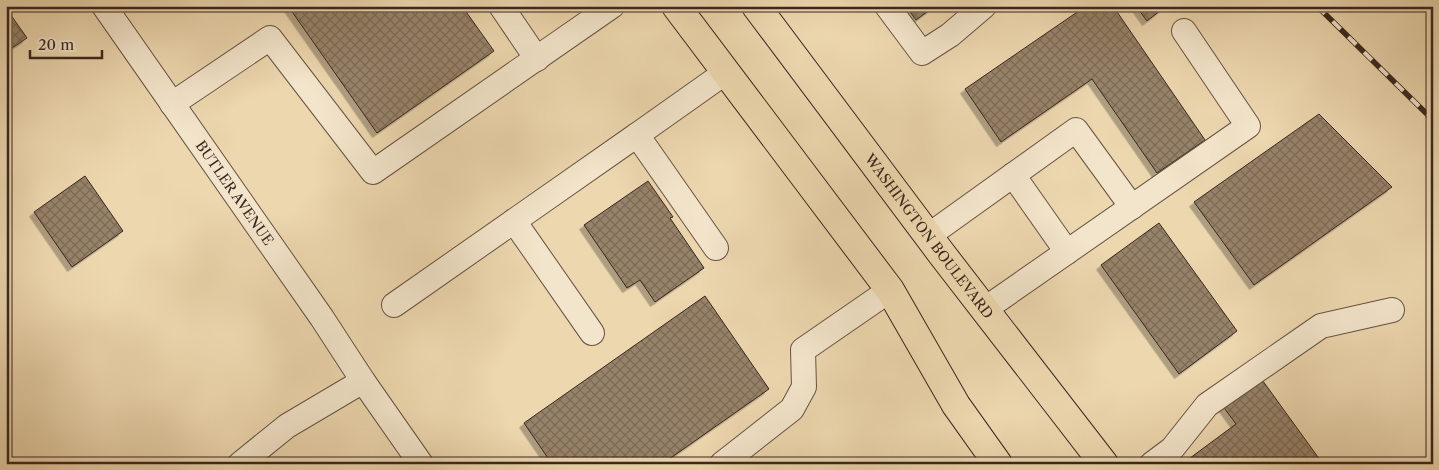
<svg xmlns="http://www.w3.org/2000/svg" width="1439" height="470" font-family="'Libre Caslon Text',serif">
  <style>
    .building { fill: url(#building-cross-hatch); stroke: #39271f; filter: url(#shadow) }
    .lines { fill: none; stroke-linecap: round; stroke-linejoin: round }
    .minor-casing { stroke: #665343; stroke-width: 26 }
    .major-casing { stroke: #39271f; stroke-width: 30 }
    .minor { stroke: #f3e5cb; stroke-width: 24 }
    .major { stroke: #edd7af; stroke-width: 28 }
    .rail-casing { stroke: #39271f; stroke-width: 5.5 }
    .rail { stroke: #f3e5cb; stroke-width: 4; stroke-dasharray: 11; stroke-linecap: butt }
    .labels { text-anchor: middle; dominant-baseline: central; stroke-width: 5; stroke-linejoin: round; paint-order: stroke }
    .street-label { font-size: 14px; fill: #39271f; stroke: #f3e5cb }
  </style>
  <defs>
    <pattern id="building-cross-hatch" width="8" height="8" patternUnits="userSpaceOnUse" patternTransform="scale(1.25)"><rect width="8" height="8" fill="#97836a"/><path d="M0 0l8 8M0 8l8-8" fill="none" stroke="#7c6b57"/></pattern>
    <filter id="shadow"><feDropShadow dx="-4.5" dy="4.5" stdDeviation="0" flood-color="#0004"/></filter>
  </defs>
  <rect width="100%" height="100%" fill="#edd7af"/>
  <filter id="stains"><feTurbulence type="fractalNoise" baseFrequency=".004" numOctaves="4"/><feColorMatrix values="0 0 0 0 .2 0 0 0 0 .09 0 0 0 0 .02 0 0 0 .5 -.17"/></filter>
  <radialGradient id="worn" r=".72"><stop offset=".6" stop-color="#630" stop-opacity="0"/><stop offset="1" stop-color="#630" stop-opacity=".3"/></radialGradient>
  <!-- building -->
  <path class="building" d="M 288,6 L 462,6 L 494,51 L 377,133 Z
    M 906,6 L 935,6 L 916,20 Z
    M 1086,6 L 1113,6 L 1205,140 L 1157,173 L 1092,79 L 1001,142 L 965,89 Z
    M 1136,6 L 1166,6 L 1147,21 Z
    M 6,8 L 27,38 L 6,52 Z
    M 1319,114 L 1392,187 L 1254,285 L 1194,202 Z
    M 85,176 L 123,231 L 72,267 L 34,212 Z
    M 648,181 L 673,217 L 670,218 L 704,268 L 655,302 L 640,280 L 627,288 L 584,225 Z
    M 1159,223 L 1237,331 L 1179,374 L 1101,265 Z
    M 705,296 L 769,389 L 662,464 L 552,464 L 524,423 Z
    M 1260,377 L 1323,464 L 1182,464 L 1236,424 L 1222,405 Z"/>
  <g class="lines">
    <defs>
      <g id="minor">
        <path id="s1" d="M 104,6 L 322,318 L 363,381 L 421,464"/>
        <path d="M 501,6 L 537,59"/>
        <path d="M 887,6 L 922,53 L 950,35 L 984,6"/>
        <path d="M 172,104 L 270,38 L 373,172 L 612,6"/>
        <path d="M 1013,175 L 1067,252"/>
        <path d="M 514,221 L 592,333"/>
        <path d="M 928,236 L 1076,130 L 1132,207"/>
        <path d="M 716,248 L 637,135 L 726,72"/>
        <path d="M 394,305 L 637,135"/>
        <path d="M 985,309 L 1248,126 L 1184,31"/>
        <path d="M 240,464 L 287,426 L 363,381"/>
        <path d="M 722,464 L 792,409 L 804,387 L 803,350 L 890,290"/>
        <path d="M 1152,464 L 1172,449 L 1207,405 L 1321,326 L 1392,310"/>
      </g>
      <g id="major">
        <path d="M 676,6 L 890,290 L 956,405 L 998,464"/>
        <path id="s2" d="M 756,6 L 941,253 L 1104,464"/>
      </g>
    </defs>
    <!-- minor casing -->
    <use href="#minor" class="minor-casing"/>
    <!-- major casing -->
    <use href="#major" class="major-casing"/>
    <!-- minor -->
    <use href="#minor" class="minor"/>
    <!-- major -->
    <use href="#major" class="major"/>
    <defs>
      <path id="rail" d="M 1317,6 L 1433,120"/>
    </defs>
    <!-- rail casing -->
    <use href="#rail" class="rail-casing"/>
    <!-- rail -->
    <use href="#rail" class="rail"/>
  </g>
  <g class="labels">
    <!-- street labels -->
    <g class="street-label">
      <text stroke="none"><textPath href="#s1" startOffset="228">BUTLER AVENUE</textPath></text>
      <text stroke="none"><textPath href="#s2" startOffset="288">WASHINGTON BOULEVARD</textPath></text>
    </g>
  </g>
  <!-- margin -->
  <rect width="1439" height="470" fill="none" stroke="#edd7af" stroke-width="25"/>
  <rect x="8" y="8" width="1424" height="455" fill="none" stroke="#39271f" stroke-width="2.5"/>
  <rect x="12" y="12" width="1414" height="445" fill="none" stroke="#39271f"/>
  <!-- scale -->
  <path d="M30 50v8h72v-8" fill="none" stroke="#39271f" stroke-width="2.5"/>
  <text x="38" y="50" font-size="15" fill="#39271f" stroke="#f3e5cb" stroke-width="4" paint-order="stroke">20 m</text>
  <rect width="100%" height="100%" filter="url(#stains)"/>
  <rect width="100%" height="100%" fill="url(#worn)"/>
</svg>
